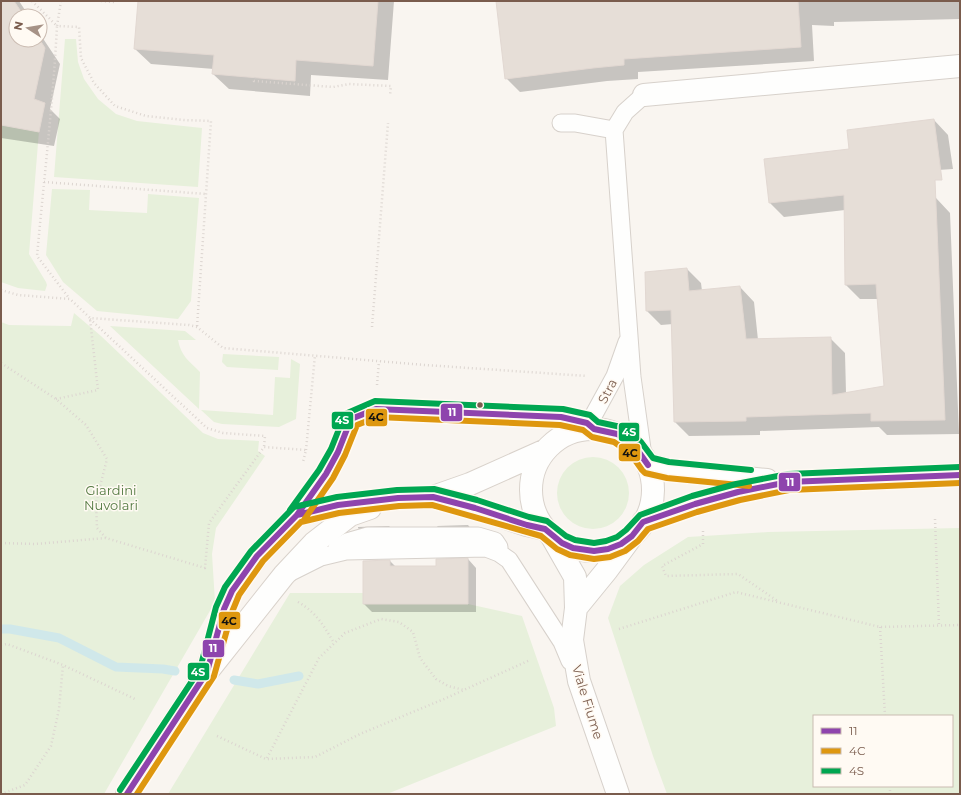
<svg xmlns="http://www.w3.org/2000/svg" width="961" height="795" font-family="Montserrat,sans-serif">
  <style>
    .green { fill: #e7f0db; fill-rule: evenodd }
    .shadow { fill: #0003 }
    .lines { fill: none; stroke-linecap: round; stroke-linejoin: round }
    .stream { stroke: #d0e8ea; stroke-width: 9 }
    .building { fill: #e6ded7; stroke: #e2d8d2 }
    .service-casing { stroke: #d7d1cb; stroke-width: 19 }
    .minor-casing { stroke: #d7d1cb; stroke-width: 24 }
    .secondary-casing { stroke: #d9d2cb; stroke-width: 24 }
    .path { stroke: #dcd5d0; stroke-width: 2.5; stroke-dasharray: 1 3; stroke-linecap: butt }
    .service { stroke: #fefefd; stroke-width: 17 }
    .minor { stroke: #fefefd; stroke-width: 22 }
    .secondary { stroke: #fefefd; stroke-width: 22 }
    .bus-1-casing { stroke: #fffaf3; stroke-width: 9 }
    .bus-2-casing { stroke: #fffaf3; stroke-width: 9 }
    .bus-3-casing { stroke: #fffaf3; stroke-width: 9 }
    .bus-1 { stroke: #8e44ad; stroke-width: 6 }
    .bus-2 { stroke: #de970f; stroke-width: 6 }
    .bus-3 { stroke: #00a651; stroke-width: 6 }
    .bus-dot { fill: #7a5c4d; stroke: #fffaf3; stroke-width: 1.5 }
    .labels { text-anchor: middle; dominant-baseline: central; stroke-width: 3; stroke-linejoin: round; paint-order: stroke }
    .street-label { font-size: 13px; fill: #7a5c4d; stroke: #fffaf3 }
    .park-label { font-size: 13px; fill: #537a41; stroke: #fffaf3 }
    .line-badge { stroke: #fffaf3; stroke-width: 1.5 }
    .badge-label { font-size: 11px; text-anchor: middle; font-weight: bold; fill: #fff }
    .pale-badge-label { font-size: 11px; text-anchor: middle; font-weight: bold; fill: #111 }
  </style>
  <rect width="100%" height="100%" fill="#f9f5f0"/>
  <!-- green -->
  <path class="green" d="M 65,39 L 76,39 L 78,62 L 84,79 L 98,99 L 116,114 L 137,121 L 202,128 L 198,187 L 54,177 Z
    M 1,125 L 39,131 L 29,254 L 46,282 L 47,285 L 45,291 L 18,288 L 1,282 Z
    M 52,189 L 90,190 L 89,210 L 147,213 L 148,194 L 199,198 L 191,301 L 178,319 L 97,311 L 63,282 L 46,255 Z
    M 74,313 L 101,336 L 203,433 L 218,439 L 259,441 L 258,451 L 265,456 L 216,528 L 212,554 L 215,602 L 104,794 L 1,794 L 1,322 L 9,325 L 71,326 Z
    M 110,326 L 185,331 L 196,340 L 178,340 C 181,356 189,361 200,372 L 199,409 Z
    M 223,354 L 279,357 L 278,370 L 227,367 L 222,362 Z
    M 291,359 L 300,364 L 296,419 L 279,427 L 222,424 L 214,422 L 201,410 L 273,415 L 275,377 L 290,378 Z
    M557 493a36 36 0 1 1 72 0a36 36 0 1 1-72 0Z
    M 960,528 L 960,794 L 667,794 L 653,756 L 608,618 L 620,586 L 644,565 L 688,537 L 768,532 ZM 814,716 L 952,716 L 952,786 L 814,786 Z
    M 290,593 L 363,593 L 363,604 L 468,604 L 522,616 L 554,708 L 556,726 L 387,794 L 168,794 Z"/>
  <!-- shadow -->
  <path class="shadow" d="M 1,1 L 19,1 L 29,16 L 16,16 L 16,40 L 40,40 L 40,34 L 60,64 L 50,109 L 60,119 L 54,146 L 1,138 Z
    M 139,1 L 394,1 L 388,80 L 311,75 L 310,96 L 229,89 L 213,74 L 214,69 L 151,64 L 135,49 Z
    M 497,1 L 960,1 L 960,19 L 834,22 L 834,26 L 812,25 L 814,61 L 638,72 L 638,79 L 607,81 L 520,92 L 506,78 Z
    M 934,120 L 948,135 L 953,169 L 923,171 L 936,198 L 950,213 L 959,434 L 887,435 L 879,427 L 760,431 L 760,435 L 689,436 L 675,422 L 673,324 L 661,325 L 647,311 L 687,269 L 701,283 L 702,291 L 740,287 L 754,302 L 758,340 L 830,338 L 845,353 L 846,393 L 885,387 L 878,299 L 860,299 L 846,285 L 845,210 L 784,217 L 770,203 L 850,150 Z
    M 468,525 L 472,530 L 440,530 L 437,526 Z
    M 389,526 L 392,529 L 362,532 L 358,528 L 358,527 Z
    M 468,559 L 476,568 L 476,612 L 372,612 L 364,604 L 390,561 L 396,567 L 437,567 Z"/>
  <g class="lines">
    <!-- stream -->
    <path class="stream" d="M 1,629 L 10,629 L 59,638 L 116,667 L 163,669 L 175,671
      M 234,680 L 258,684 L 299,676"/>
  </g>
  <!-- building -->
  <path class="building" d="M 1,1 L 14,1 L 24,16 L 16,16 L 16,40 L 40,40 L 45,48 L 34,99 L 45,103 L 39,132 L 1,125 Z
    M 138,1 L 378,1 L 373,66 L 296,60 L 295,81 L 212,74 L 214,55 L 134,49 Z
    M 496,1 L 798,1 L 801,47 L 624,59 L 624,65 L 593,68 L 505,79 Z
    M 934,119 L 942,180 L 935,180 L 945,420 L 871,421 L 871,413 L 746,417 L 746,421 L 674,422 L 671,310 L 646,311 L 645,272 L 687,268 L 689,291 L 740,286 L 746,339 L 831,337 L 832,395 L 884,386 L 876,284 L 845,285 L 844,195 L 769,203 L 764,159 L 849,149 L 847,130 Z
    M 468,558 L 468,604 L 363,604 L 363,561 L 390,560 L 390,566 L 436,566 L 436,559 Z"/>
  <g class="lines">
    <defs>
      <path id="service" d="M 561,123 L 575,123 L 614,130 L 632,377 L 643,456
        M 614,130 L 625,112 L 644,95
        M 566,434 L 587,423 L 592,418 L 615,376 L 627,342
        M 297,515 L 326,474 L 338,452 L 351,419 L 376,409 L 561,417 L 587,423 L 594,429
        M 337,548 L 347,542 L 368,536 L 478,536 L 495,541 L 499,547
        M 291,572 L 321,557 L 346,551 L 486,548 L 499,553 L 509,560 L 562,642 L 570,661"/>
      <path id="minor" d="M 644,95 L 960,66
        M 551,535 L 575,577 L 576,608 L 572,640 L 579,681 L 618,794
        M 576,608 L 607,570 L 632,536"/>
      <path id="secondary" d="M531 490a61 61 0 1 1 122 0a61 61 0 1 1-122 0Z
        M 648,465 L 668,470 L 767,480
        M 433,497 L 475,508 L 527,525 L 545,529
        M 643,522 L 695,504 L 738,492 L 788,482 L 960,475
        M 207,672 L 224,609 L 232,591 L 257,556 L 297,515 L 338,505 L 398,498 L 433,497 L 470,484 L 546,450
        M 127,794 L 207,672 L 284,575 L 314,543 L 350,515 L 370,508"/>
    </defs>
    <!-- service casing -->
    <use href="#service" class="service-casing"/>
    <!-- minor casing -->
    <use href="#minor" class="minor-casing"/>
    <!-- secondary casing -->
    <use href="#secondary" class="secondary-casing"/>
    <!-- path -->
    <path class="path" d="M 32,1 L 57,26 C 53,103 44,179 37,256 L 69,298
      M 61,1 L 57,26 L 79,27 L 81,58 L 94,83 L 115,106 L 146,116 L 184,120 L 211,121 L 197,327
      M 101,1 L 114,2 L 114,1
      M 255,77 L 254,81 L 333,87 L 349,84 L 391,86 L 390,95
      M 44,182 L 206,194
      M 1,290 L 18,295 L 70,299 L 90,318 L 189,325 L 197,327 L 223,348 L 425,365 L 587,376
      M 90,319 L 207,428 L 223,433 L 265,436 L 264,447
      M 372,327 L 388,123
      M 1,363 L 56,399 L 86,425 L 107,459 L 96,502 L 97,528 L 106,538 L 205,568 L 209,523 L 264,447 L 306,450 L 303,462
      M 377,385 L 379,361
      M 56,399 L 98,390 L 90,319
      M 306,450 L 315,355
      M 935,519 L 939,625
      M 703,531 L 703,544 L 662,566 L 666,576 L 738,574 L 779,602
      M 1,543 L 35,544 L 106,538
      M 298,602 C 316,612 324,626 334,643
      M 880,627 L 885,716
      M 619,629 L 736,592 L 880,627 L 960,625
      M 1,645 L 7,644 L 63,665 L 137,700
      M 217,736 L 266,759 L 315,757 L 360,734 L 444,699 L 530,660
      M 267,758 L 319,658 L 345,633 L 381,619 L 399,622 L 413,632 L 420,658 L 436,679 L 448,686 L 464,690
      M 890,786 L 890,794
      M 1,794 L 25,785 L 51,746 L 59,709 L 63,665"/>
    <!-- service -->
    <use href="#service" class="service"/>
    <!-- minor -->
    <use href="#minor" class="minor"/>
    <!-- secondary -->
    <use href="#secondary" class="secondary"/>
    <defs>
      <path id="bus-1" d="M 297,515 L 326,474 L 338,452 L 351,419 L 376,409 L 561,417 L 587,423 L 594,429 L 617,434 L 627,440 L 636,448 L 648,465
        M 127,794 L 207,672 L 224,609 L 232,591 L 257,556 L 297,515 L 338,505 L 398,498 L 433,497 L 475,508 L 527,525 L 545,529 L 562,543 L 573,548 L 594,551 L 608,549 L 621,544 L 632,536 L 643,522 L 695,504 L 738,492 L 788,482 L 960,475"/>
      <path id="bus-2" d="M 304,520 L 333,478 L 345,455 L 357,425 L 377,417 L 560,425 L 583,430 L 592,437 L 614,442 L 630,453 L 642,470 L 645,473 L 667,478 L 749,486
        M 137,794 L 214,676 L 232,612 L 239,595 L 263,561 L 301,522 L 339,513 L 399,506 L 432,505 L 541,536 L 557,549 L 570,555 L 594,559 L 610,557 L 625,551 L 638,541 L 648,529 L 697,512 L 740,500 L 789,490 L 960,483"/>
      <path id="bus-3" d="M 290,510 L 319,470 L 331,449 L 345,414 L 375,401 L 563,409 L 590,415 L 598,422 L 621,427 L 632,434 L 641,442 L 653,458 L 669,462 L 751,470
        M 120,790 L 200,669 L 216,607 L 225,587 L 251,551 L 294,507 L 337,497 L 397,490 L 434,489 L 477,500 L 529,517 L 547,521 L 566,536 L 575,540 L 594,543 L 606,541 L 617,537 L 626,530 L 640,515 L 692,496 L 736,484 L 788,474 L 960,467"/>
    </defs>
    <!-- bus-1 casing -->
    <use href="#bus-1" class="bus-1-casing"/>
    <!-- bus-2 casing -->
    <use href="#bus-2" class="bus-2-casing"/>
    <!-- bus-3 casing -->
    <use href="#bus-3" class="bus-3-casing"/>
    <!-- bus-1 -->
    <use href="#bus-1" class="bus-1"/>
    <!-- bus-2 -->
    <use href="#bus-2" class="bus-2"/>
    <!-- bus-3 -->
    <use href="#bus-3" class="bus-3"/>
  </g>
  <!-- markers -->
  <circle class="bus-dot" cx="480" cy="405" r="3.5"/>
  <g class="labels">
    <!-- street labels -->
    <g class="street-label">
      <text transform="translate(607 391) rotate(-62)">Stra</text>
      <text transform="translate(588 702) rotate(73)">Viale Fiume</text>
    </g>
    <!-- park labels -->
    <g class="park-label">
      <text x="111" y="490">Giardini<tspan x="111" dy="15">Nuvolari</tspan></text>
    </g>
  </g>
  <g class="line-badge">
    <rect x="440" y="403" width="23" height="19" rx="4" fill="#8e44ad"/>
    <rect x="365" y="408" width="23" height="19" rx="4" fill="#de970f"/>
    <rect x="331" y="411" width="23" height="19" rx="4" fill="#00a651"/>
    <rect x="618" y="422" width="22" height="20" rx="4" fill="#00a651"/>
    <rect x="618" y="443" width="23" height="19" rx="4" fill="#de970f"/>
    <rect x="778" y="472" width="23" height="20" rx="4" fill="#8e44ad"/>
    <rect x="218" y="611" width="23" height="19" rx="4" fill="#de970f"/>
    <rect x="202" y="639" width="23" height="19" rx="4" fill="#8e44ad"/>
    <rect x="187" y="662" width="23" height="19" rx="4" fill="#00a651"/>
  </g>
  <g class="badge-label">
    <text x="452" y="416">11</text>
    <text x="342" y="424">4S</text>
    <text x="629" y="436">4S</text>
    <text x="790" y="486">11</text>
    <text x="213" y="652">11</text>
    <text x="198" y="676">4S</text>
  </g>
  <g class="pale-badge-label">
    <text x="376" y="421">4C</text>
    <text x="630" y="457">4C</text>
    <text x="229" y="625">4C</text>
  </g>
  <!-- border -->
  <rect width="961" height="795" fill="none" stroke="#7a5c4d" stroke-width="4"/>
  <!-- legend -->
  <rect x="813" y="715" width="140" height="72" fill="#fffaf3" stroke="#cabbb1"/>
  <rect x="821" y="728" width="20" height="6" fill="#8e44ad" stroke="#cabbb1"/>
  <text x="849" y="735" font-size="12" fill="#7a5c4d">11</text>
  <rect x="821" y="748" width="20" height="6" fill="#de970f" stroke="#cabbb1"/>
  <text x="849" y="755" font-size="12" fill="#7a5c4d">4C</text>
  <rect x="821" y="768" width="20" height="6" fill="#00a651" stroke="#cabbb1"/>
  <text x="849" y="775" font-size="12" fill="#7a5c4d">4S</text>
  <!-- north arrow -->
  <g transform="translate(28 28) rotate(282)"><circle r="19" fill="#fffaf3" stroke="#cabbb1"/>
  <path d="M0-3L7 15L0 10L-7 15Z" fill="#a69286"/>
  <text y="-6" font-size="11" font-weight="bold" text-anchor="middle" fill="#7a5c4d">N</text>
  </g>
</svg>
